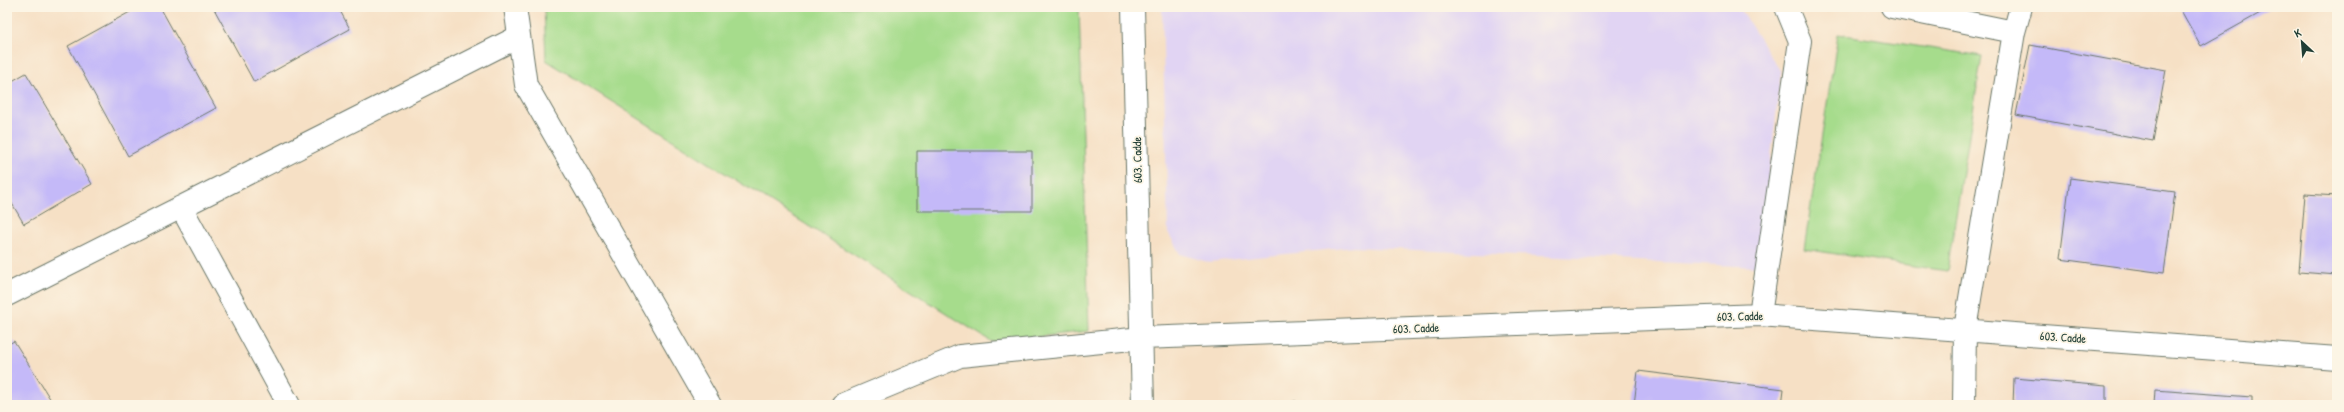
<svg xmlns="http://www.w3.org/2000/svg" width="2344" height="412" font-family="'Patrick Hand',sans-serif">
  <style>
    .built { fill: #e1d4f3 }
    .park { fill: #a6dc8c; stroke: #628c60 }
    .building { fill: #c4b9f8 }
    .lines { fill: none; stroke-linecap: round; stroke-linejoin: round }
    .minor-casing { stroke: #6a7667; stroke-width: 24 }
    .minor { stroke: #fff; stroke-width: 22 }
    .labels { text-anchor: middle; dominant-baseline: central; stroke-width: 3.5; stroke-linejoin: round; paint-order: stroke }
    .street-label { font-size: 12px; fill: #1f3d34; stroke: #fcf5e5 }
  </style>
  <rect width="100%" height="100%" fill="#fcf5e5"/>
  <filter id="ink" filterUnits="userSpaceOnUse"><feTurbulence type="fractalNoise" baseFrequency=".025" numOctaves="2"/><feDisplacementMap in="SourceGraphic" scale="8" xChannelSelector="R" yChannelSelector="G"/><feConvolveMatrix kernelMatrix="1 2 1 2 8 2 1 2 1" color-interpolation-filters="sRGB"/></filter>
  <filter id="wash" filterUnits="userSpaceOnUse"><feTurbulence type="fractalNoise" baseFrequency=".012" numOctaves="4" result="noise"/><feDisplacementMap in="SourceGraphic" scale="16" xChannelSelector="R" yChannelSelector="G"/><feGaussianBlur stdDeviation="0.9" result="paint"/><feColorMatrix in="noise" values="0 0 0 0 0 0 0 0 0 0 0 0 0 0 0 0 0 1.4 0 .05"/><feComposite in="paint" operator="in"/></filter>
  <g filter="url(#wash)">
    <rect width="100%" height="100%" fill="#f6e0c5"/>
    <!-- built -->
    <path class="built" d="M 1162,7 L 1739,7 L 1781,72 L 1758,267 L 1354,247 L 1208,262 L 1180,254 L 1168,232 Z"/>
    <!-- park -->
    <path class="park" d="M 544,7 L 1079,7 L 1089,331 L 992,342 L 546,60 Z
      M 1838,34 L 1982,56 L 1947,271 L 1804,249 Z"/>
    <g id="blocks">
      <!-- building -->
      <path class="building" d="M 139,7 L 160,7 L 216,108 L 128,156 L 68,46 Z
        M 213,7 L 338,7 L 350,29 L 254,82 Z
        M 2179,7 L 2271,7 L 2201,46 Z
        M 2030,45 L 2166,70 L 2153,141 L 2016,115 Z
        M 26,73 L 92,184 L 24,224 L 7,195 L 7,84 Z
        M 917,151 L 1032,151 L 1032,211 L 917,211 Z
        M 2070,178 L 2175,192 L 2164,273 L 2060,259 Z
        M 2305,194 L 2337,196 L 2337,275 L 2299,272 Z
        M 14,341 L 54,405 L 7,405 L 7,345 Z
        M 1638,371 L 1784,389 L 1782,405 L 1634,405 Z
        M 2014,378 L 2106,386 L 2106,405 L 2013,405 Z
        M 2155,390 L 2252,397 L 2252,405 L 2154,405 Z
        M 1296,401 L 1297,405 L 1272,405 L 1272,404 Z
        M 1461,401 L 1462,405 L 1439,405 L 1439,404 Z"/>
    </g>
  </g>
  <g filter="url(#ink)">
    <use href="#blocks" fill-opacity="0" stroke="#6a7667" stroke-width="1"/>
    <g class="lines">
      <defs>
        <path id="minor" d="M 515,7 L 526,85 L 710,405
          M 1133,7 L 1143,405
          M 1892,7 L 2014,32
          M 181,207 L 289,405
          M 7,295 L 518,37
          M 1760,315 L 1800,41 L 1786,7
          M 842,405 L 960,356 L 1142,338 L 1760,315 L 2337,358
          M 1964,405 L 1965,329 L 2014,32 L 2021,7"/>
      </defs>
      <!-- minor casing -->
      <use href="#minor" class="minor-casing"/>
      <!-- minor -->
      <use href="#minor" class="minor"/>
    </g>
  </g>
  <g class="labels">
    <!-- street labels -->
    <g class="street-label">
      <text transform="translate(1137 160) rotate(-91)">603. Cadde</text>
      <text transform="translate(1740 316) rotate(-1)">603. Cadde</text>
      <text transform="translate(1416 328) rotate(-2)">603. Cadde</text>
      <text transform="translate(2063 337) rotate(4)">603. Cadde</text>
    </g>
  </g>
  <!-- margin -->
  <rect width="2344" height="412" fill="none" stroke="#fcf5e5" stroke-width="24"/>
  <!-- north arrow -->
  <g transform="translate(2302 42) rotate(334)" stroke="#fcf5e5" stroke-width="3" paint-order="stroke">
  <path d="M0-3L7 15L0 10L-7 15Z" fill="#1f3d34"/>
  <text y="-6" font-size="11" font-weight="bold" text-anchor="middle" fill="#1f3d34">K</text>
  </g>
</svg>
